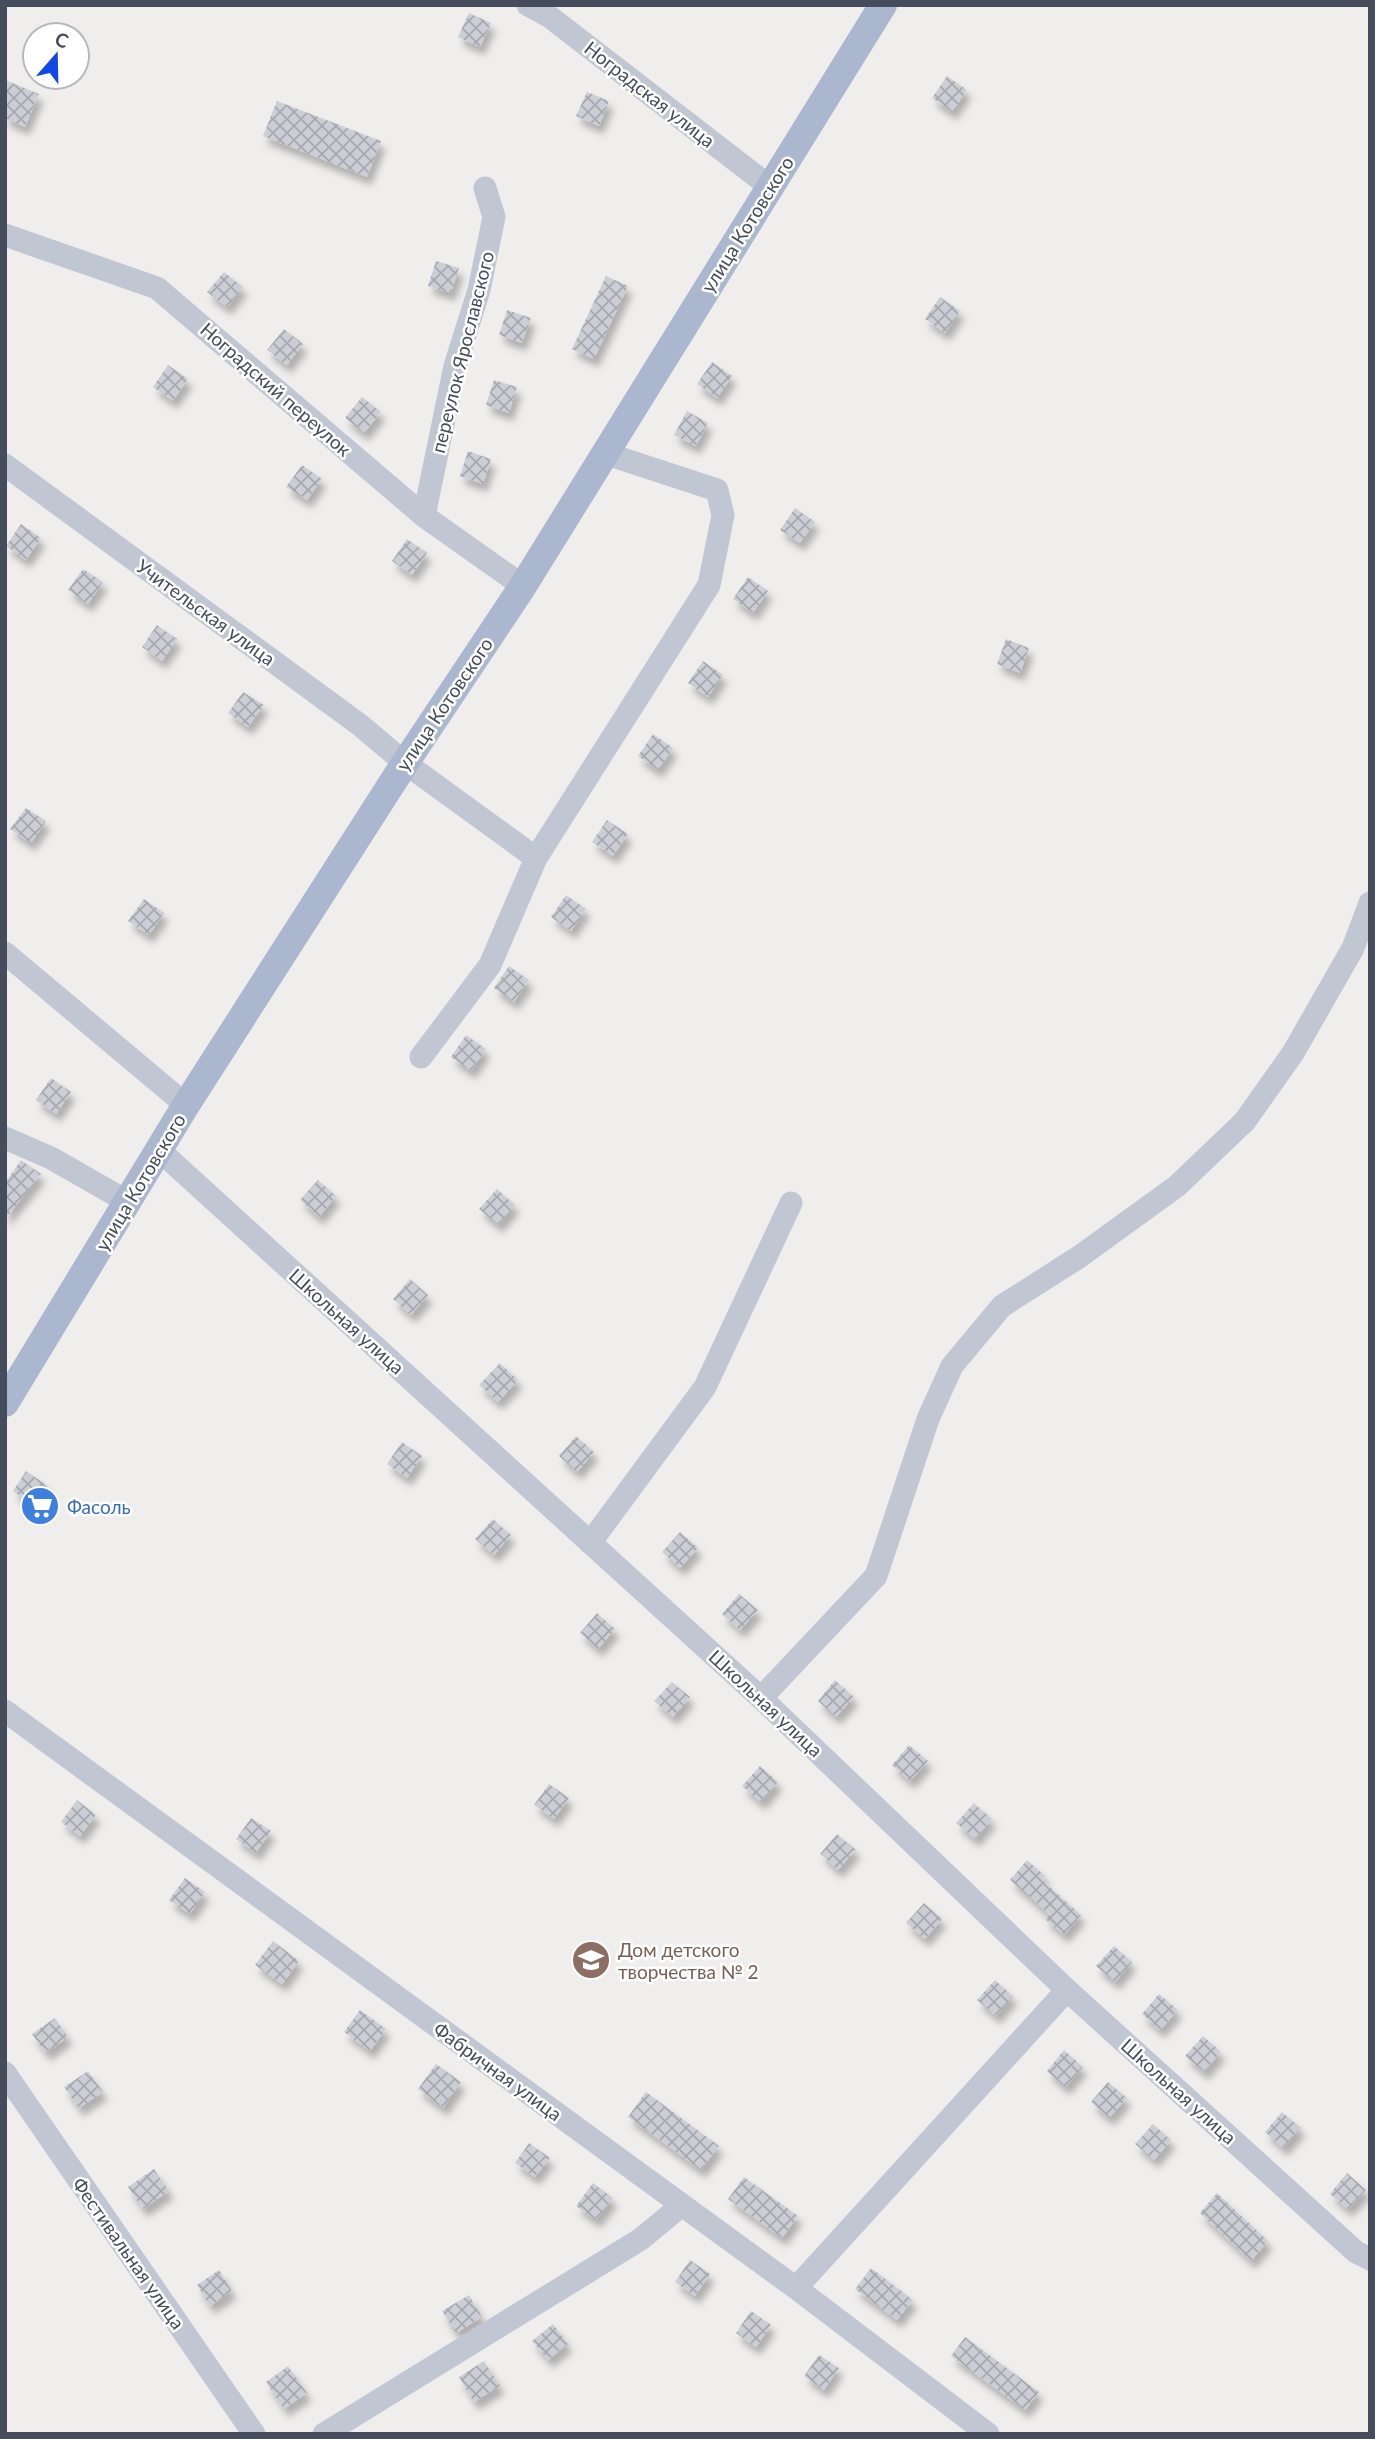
<svg xmlns="http://www.w3.org/2000/svg" width="1375" height="2439" font-family="Lato,sans-serif">
  <style>
    .building { fill: url(#building-cross-hatch); filter: url(#shadow) }
    .lines { fill: none; stroke-linecap: round; stroke-linejoin: round }
    .minor { stroke: #c0c7d3; stroke-width: 23 }
    .major { stroke: #abb7ce; stroke-width: 28 }
    .labels { text-anchor: middle; dominant-baseline: central; stroke-width: 5; stroke-linejoin: round; paint-order: stroke }
    .street-label { font-size: 19px; fill: #454d5c; stroke: #fff }
    .shop-label { font-size: 19px; fill: #366cbe; stroke: #fff; text-anchor: start }
    .education-label { font-size: 19px; fill: #785e54; stroke: #fff; text-anchor: start }
  </style>
  <defs>
    <pattern id="building-cross-hatch" width="8" height="8" patternUnits="userSpaceOnUse" patternTransform="scale(1.75)"><rect width="8" height="8" fill="#ccced6"/><path d="M0 0l8 8M0 8l8-8" fill="none" stroke="#a7a9b1"/></pattern>
    <filter id="shadow"><feDropShadow dx="4.5" dy="8" stdDeviation="3.5" flood-color="#0004"/></filter>
  </defs>
  <rect width="100%" height="100%" fill="#f0eeed"/>
  <!-- building -->
  <path class="building" d="M 469,13 L 491,23 L 480,47 L 458,37 Z
    M 947,76 L 967,90 L 952,112 L 932,98 Z
    M 5,80 L 39,94 L 25,127 L 5,118 Z
    M 587,92 L 609,101 L 599,126 L 576,116 Z
    M 277,101 L 381,141 L 367,177 L 263,136 Z
    M 436,261 L 459,268 L 451,293 L 428,286 Z
    M 224,272 L 243,287 L 227,307 L 207,292 Z
    M 606,276 L 628,286 L 594,359 L 572,349 Z
    M 940,297 L 960,311 L 945,333 L 925,319 Z
    M 507,310 L 531,318 L 522,343 L 499,335 Z
    M 284,329 L 303,344 L 287,365 L 267,350 Z
    M 712,362 L 732,376 L 717,398 L 697,384 Z
    M 168,365 L 188,379 L 173,401 L 153,387 Z
    M 494,380 L 517,387 L 509,413 L 486,405 Z
    M 362,397 L 381,412 L 364,433 L 345,418 Z
    M 687,411 L 708,423 L 696,446 L 674,435 Z
    M 468,451 L 491,459 L 483,484 L 460,476 Z
    M 302,465 L 322,479 L 307,500 L 286,487 Z
    M 795,508 L 815,522 L 800,543 L 780,530 Z
    M 21,524 L 41,538 L 26,560 L 6,546 Z
    M 407,539 L 427,553 L 412,575 L 392,561 Z
    M 83,569 L 103,582 L 88,604 L 68,590 Z
    M 748,577 L 768,591 L 753,613 L 733,599 Z
    M 157,625 L 177,639 L 162,661 L 142,647 Z
    M 1006,639 L 1029,648 L 1020,673 L 997,664 Z
    M 703,661 L 723,675 L 708,697 L 688,683 Z
    M 243,692 L 264,705 L 248,727 L 228,713 Z
    M 653,734 L 673,748 L 658,770 L 638,756 Z
    M 26,808 L 46,821 L 31,843 L 10,829 Z
    M 607,820 L 628,834 L 613,856 L 592,842 Z
    M 566,895 L 586,909 L 571,931 L 551,917 Z
    M 144,899 L 164,913 L 149,935 L 128,921 Z
    M 509,966 L 529,980 L 514,1002 L 494,988 Z
    M 466,1035 L 486,1049 L 471,1071 L 451,1057 Z
    M 51,1078 L 71,1092 L 56,1114 L 36,1100 Z
    M 21,1160 L 41,1174 L 5,1219 L 5,1183 Z
    M 318,1180 L 336,1196 L 319,1217 L 300,1200 Z
    M 497,1189 L 515,1205 L 498,1225 L 479,1209 Z
    M 410,1279 L 428,1295 L 411,1315 L 393,1299 Z
    M 500,1363 L 518,1380 L 498,1402 L 479,1385 Z
    M 576,1436 L 594,1452 L 577,1472 L 559,1456 Z
    M 402,1442 L 422,1456 L 407,1478 L 387,1464 Z
    M 26,1471 L 48,1486 L 35,1506 L 13,1491 Z
    M 493,1519 L 511,1535 L 494,1555 L 475,1539 Z
    M 680,1532 L 698,1548 L 680,1568 L 662,1552 Z
    M 739,1594 L 758,1610 L 740,1630 L 722,1614 Z
    M 597,1613 L 615,1629 L 598,1649 L 580,1633 Z
    M 835,1680 L 854,1697 L 836,1717 L 818,1701 Z
    M 672,1682 L 690,1697 L 673,1717 L 654,1701 Z
    M 909,1745 L 928,1761 L 910,1781 L 892,1765 Z
    M 760,1766 L 778,1782 L 761,1802 L 742,1786 Z
    M 549,1784 L 569,1798 L 554,1819 L 534,1805 Z
    M 77,1800 L 96,1815 L 80,1836 L 61,1822 Z
    M 974,1803 L 992,1819 L 975,1839 L 956,1823 Z
    M 251,1818 L 271,1831 L 256,1853 L 236,1839 Z
    M 837,1834 L 856,1850 L 838,1870 L 820,1854 Z
    M 1027,1860 L 1045,1876 L 1042,1880 L 1081,1915 L 1064,1935 L 1045,1919 L 1049,1914 L 1010,1880 Z
    M 185,1878 L 205,1892 L 190,1914 L 169,1900 Z
    M 924,1903 L 942,1919 L 925,1939 L 906,1923 Z
    M 273,1941 L 299,1961 L 282,1984 L 255,1965 Z
    M 1114,1946 L 1132,1962 L 1115,1982 L 1096,1966 Z
    M 995,1980 L 1013,1996 L 996,2016 L 977,2000 Z
    M 1159,1994 L 1178,2010 L 1160,2030 L 1142,2014 Z
    M 360,2010 L 386,2029 L 370,2051 L 344,2032 Z
    M 55,2018 L 68,2037 L 46,2053 L 32,2034 Z
    M 1203,2036 L 1221,2052 L 1204,2072 L 1185,2056 Z
    M 1064,2050 L 1083,2067 L 1065,2087 L 1047,2071 Z
    M 436,2064 L 461,2082 L 443,2108 L 418,2089 Z
    M 88,2071 L 103,2092 L 79,2108 L 64,2087 Z
    M 1108,2082 L 1127,2098 L 1109,2118 L 1091,2102 Z
    M 646,2092 L 719,2146 L 701,2170 L 628,2117 Z
    M 1282,2112 L 1301,2128 L 1283,2148 L 1265,2132 Z
    M 1153,2124 L 1171,2140 L 1154,2160 L 1135,2144 Z
    M 529,2143 L 550,2158 L 535,2177 L 515,2163 Z
    M 154,2169 L 169,2191 L 143,2209 L 128,2187 Z
    M 1347,2173 L 1366,2190 L 1348,2209 L 1330,2194 Z
    M 744,2177 L 798,2216 L 782,2238 L 728,2199 Z
    M 593,2183 L 613,2198 L 596,2220 L 576,2206 Z
    M 1217,2193 L 1268,2241 L 1251,2261 L 1200,2213 Z
    M 690,2260 L 710,2274 L 695,2296 L 675,2282 Z
    M 871,2268 L 913,2300 L 897,2320 L 855,2289 Z
    M 219,2270 L 232,2291 L 210,2306 L 197,2285 Z
    M 469,2295 L 482,2317 L 456,2333 L 442,2311 Z
    M 751,2311 L 771,2325 L 756,2347 L 736,2333 Z
    M 553,2324 L 568,2344 L 548,2360 L 532,2341 Z
    M 965,2337 L 1039,2392 L 1025,2410 L 951,2356 Z
    M 819,2355 L 839,2368 L 824,2390 L 804,2376 Z
    M 484,2361 L 500,2386 L 474,2402 L 459,2377 Z
    M 288,2366 L 307,2393 L 284,2409 L 266,2382 Z"/>
  <g class="lines">
    <!-- minor -->
    <path class="minor" d="M 528,5 L 550,17 L 770,187
      M 5,235 L 157,288 L 424,516 L 523,586
      M 5,465 L 360,725 L 405,763 L 536,858
      M 424,516 L 455,366 L 479,290 L 494,217 L 485,188
      M 5,953 L 186,1105
      M 421,1057 L 490,965 L 536,858 L 709,585 L 723,515 L 717,490 L 604,453
      M 5,1138 L 51,1158 L 128,1202
      M 159,1150 L 761,1698 L 1067,1990 L 1356,2252 L 1370,2259
      M 590,1543 L 705,1387 L 791,1203
      M 761,1698 L 876,1576 L 928,1419 L 952,1366 L 1002,1306 L 1079,1257 L 1177,1186 L 1245,1121 L 1293,1053 L 1353,948 L 1370,903
      M 5,1711 L 796,2288 L 988,2434
      M 5,2073 L 254,2434
      M 796,2288 L 1067,1990
      M 324,2434 L 641,2239 L 682,2205"/>
    <!-- major -->
    <path class="major" d="M 5,1403 L 186,1105 L 405,763 L 523,586 L 883,5"/>
  </g>
  <!-- icons -->
  <defs>
    <symbol id="supermarket-disc" viewBox="-11 -11 22 22"><circle r="9.5" fill="#3f7fe0" stroke="#fff"/><path d="M-6-5.5h2.5l.6 2H6L4.5 2H-2.5L-4.4-4H-6ZM-1.5 3.2a1.3 1.3 0 1 0 .1 0ZM3 3.2a1.3 1.3 0 1 0 .1 0Z" fill="#fff"/></symbol>
    <symbol id="school-disc" viewBox="-11 -11 22 22"><circle r="9.5" fill="#8d6e63" stroke="#fff"/><path d="M0-5L7-2L0 1L-7-2ZM-4 1L0 2.5L4 1V4Q0 6-4 4Z" fill="#fff"/></symbol>
  </defs>
  <g fill-rule="evenodd">
    <use href="#supermarket-disc" x="18" y="1484" width="44" height="44"/>
    <use href="#school-disc" x="569" y="1938" width="44" height="44"/>
  </g>
  <g class="labels">
    <!-- street labels -->
    <g class="street-label">
      <text transform="translate(650 94) rotate(38)">Ноградская улица</text>
      <text transform="translate(747 224) rotate(-58)">улица Котовского</text>
      <text transform="translate(462 352) rotate(-76)">переулок Ярославского</text>
      <text transform="translate(276 389) rotate(41)">Ноградский переулок</text>
      <text transform="translate(206 612) rotate(36)">Учительская улица</text>
      <text transform="translate(444 704) rotate(-56)">улица Котовского</text>
      <text transform="translate(140 1182) rotate(-59)">улица Котовского</text>
      <text transform="translate(347 1321) rotate(42)">Школьная улица</text>
      <text transform="translate(766 1703) rotate(43)">Школьная улица</text>
      <text transform="translate(498 2071) rotate(36)">Фабричная улица</text>
      <text transform="translate(1179 2091) rotate(42)">Школьная улица</text>
      <text transform="translate(129 2253) rotate(55)">Фестивальная улица</text>
    </g>
    <!-- shop labels -->
    <g class="shop-label">
      <text x="67" y="1506">Фасоль</text>
    </g>
    <!-- education labels -->
    <g class="education-label">
      <text x="618" y="1949">Дом детского<tspan x="618" dy="22">творчества № 2</tspan></text>
    </g>
  </g>
  <!-- border -->
  <rect width="1375" height="2439" fill="none" stroke="#454d5c" stroke-width="14"/>
  <!-- north arrow -->
  <g transform="translate(56 56) rotate(20)"><circle r="33" fill="#ffffff" stroke="#b5b8be" stroke-width="2"/>
  <path d="M0-5L12 26L0 18L-12 26Z" fill="#1048e7"/>
  <text y="-10" font-size="19" font-weight="bold" text-anchor="middle" fill="#454d5c">С</text>
  </g>
</svg>
